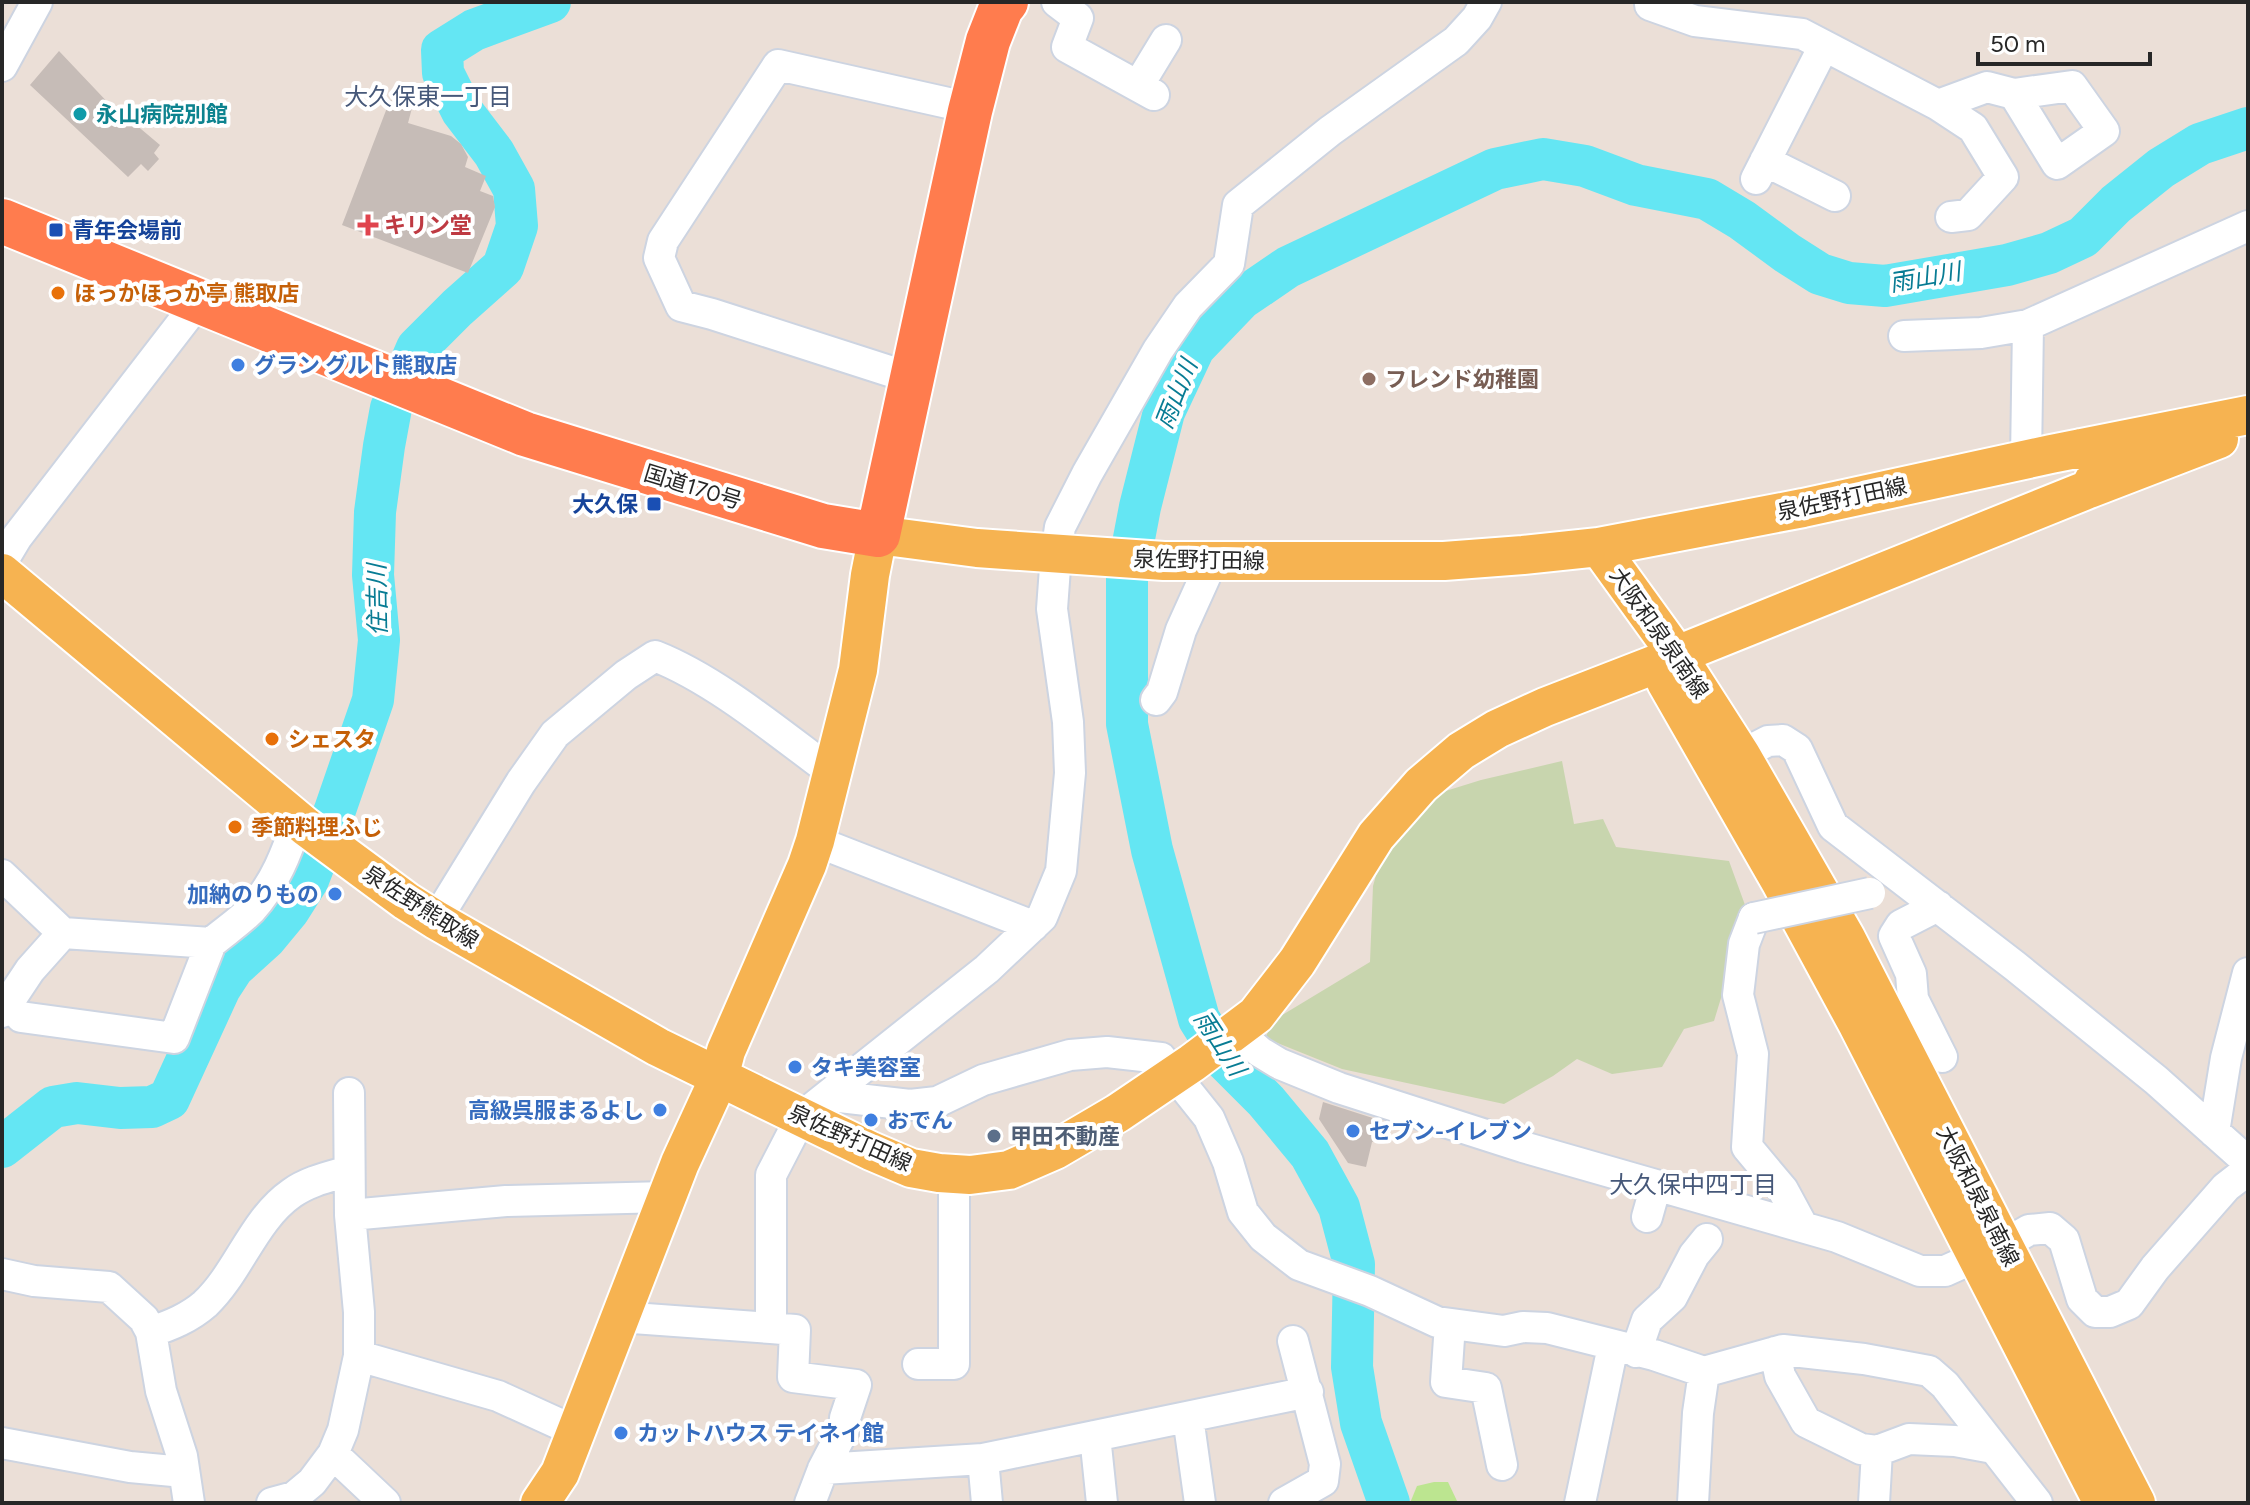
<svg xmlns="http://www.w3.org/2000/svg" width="2250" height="1505" font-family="Figtree,'Noto Sans JP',sans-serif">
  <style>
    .green { fill: #bce590 }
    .cemetery { fill: #c8d5ae }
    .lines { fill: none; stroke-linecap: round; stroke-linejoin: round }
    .river { stroke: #64e6f3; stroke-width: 42 }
    .building { fill: #c6bcb7 }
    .minor-casing { stroke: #cdd4e1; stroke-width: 34 }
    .major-casing { stroke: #fff; stroke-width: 42 }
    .highway-casing { stroke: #fff; stroke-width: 48 }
    .minor { stroke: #fff; stroke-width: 30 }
    .major { stroke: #f6b351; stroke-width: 38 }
    .highway { stroke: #ff7c4e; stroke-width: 44 }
    .minor-bridge-casing { stroke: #cdd4e1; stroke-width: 34; stroke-linecap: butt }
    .minor-bridge { stroke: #fff; stroke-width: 30 }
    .culture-dot { fill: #0f9aa8; stroke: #fff; stroke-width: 3 }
    .health-dot { fill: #e0444e; stroke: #fff; stroke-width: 3 }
    .transit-dot { fill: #1a4fb4; stroke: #fff; stroke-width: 3 }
    .food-dot { fill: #e8710a; stroke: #fff; stroke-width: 3 }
    .shop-dot { fill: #3f7fe0; stroke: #fff; stroke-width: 3 }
    .education-dot { fill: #8d6e63; stroke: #fff; stroke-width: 3 }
    .service-dot { fill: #5c6f8a; stroke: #fff; stroke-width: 3 }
    .labels { text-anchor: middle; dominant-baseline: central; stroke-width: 8; stroke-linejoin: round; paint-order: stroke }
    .culture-label { font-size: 22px; font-weight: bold; fill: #0d838f; stroke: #fff; text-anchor: start }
    .health-label { font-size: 22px; font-weight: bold; fill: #be3a42; stroke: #fff; text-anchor: start }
    .transit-label { font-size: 22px; font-weight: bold; fill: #164399; stroke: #fff; text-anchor: start }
    .food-label { font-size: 22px; font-weight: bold; fill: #c56008; stroke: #fff; text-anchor: start }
    .shop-label { font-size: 22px; font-weight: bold; fill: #366cbe; stroke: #fff; text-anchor: start }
    .education-label { font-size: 22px; font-weight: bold; fill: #785e54; stroke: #fff; text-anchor: start }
    .street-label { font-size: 22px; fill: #272727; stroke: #fff }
    .service-label { font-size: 22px; font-weight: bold; fill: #4e5e75; stroke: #fff; text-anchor: start }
    .neighbourhood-label { font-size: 24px; fill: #465879; stroke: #fff }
    .water-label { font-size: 24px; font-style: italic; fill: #087c94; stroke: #fff }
  </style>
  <rect width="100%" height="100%" fill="#ebdfd7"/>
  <!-- green -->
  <path class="green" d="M 1434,1482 L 1448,1482 L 1458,1503 L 1410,1503 L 1417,1486 Z"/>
  <!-- cemetery -->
  <path class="cemetery" d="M 1562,761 L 1574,824 L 1603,819 L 1616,847 L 1729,861 L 1745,905 L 1742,929 L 1714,1021 L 1684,1029 L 1662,1067 L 1612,1074 L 1577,1059 L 1553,1076 L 1504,1104 L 1342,1069 L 1265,1038 L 1274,1020 L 1370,962 L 1373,886 L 1382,854 L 1436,794 L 1481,780 Z"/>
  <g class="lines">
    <!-- river -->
    <path class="river" d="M 2,1147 L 53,1107 L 77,1103 L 120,1108 L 152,1107 L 169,1099 L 220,988 L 233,968 L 265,939 L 289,910 L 308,880 L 335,810 L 373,700 L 379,640 L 373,575 L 375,512 L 384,446 L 391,408 L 417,348 L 457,308 L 503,267 L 517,226 L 514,189 L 494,153 L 462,111 L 443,73 L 442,50 L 474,30 L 550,2
      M 1389,1503 L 1361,1423 L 1352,1367 L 1354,1264 L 1339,1207 L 1310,1154 L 1266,1101 L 1224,1059 L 1199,1019 L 1152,850 L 1127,724 L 1127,575 L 1140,507 L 1164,412 L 1194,348 L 1241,299 L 1288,267 L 1495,169 L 1543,159 L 1585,166 L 1636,185 L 1707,199 L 1742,220 L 1787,253 L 1820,274 L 1849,283 L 1885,286 L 2007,265 L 2049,253 L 2083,237 L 2116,204 L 2161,168 L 2200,144 L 2248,128"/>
  </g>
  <!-- building -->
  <path class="building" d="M 59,51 L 114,109 L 116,108 L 160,145 L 154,153 L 159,159 L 148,171 L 141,164 L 128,177 L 30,85 Z
    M 390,100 L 412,108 L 408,123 L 451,136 L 461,144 L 468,157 L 465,167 L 486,176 L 480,191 L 493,196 L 495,207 L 468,273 L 342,225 Z
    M 1323,1102 L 1382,1121 L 1378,1141 L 1372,1142 L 1366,1167 L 1348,1163 L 1319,1119 Z"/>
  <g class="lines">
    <defs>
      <path id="minor" d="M 1057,2 L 1078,18 L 1067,47 L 1154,95
        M 1650,2 L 1650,5 L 1695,21 L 1802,34 L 1938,105 L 1987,87 L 2014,94 L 2072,86 L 2104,131 L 2057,164 L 2014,94
        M 2,66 L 37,2
        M 1138,86 L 1166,40
        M 1938,105 L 1973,128 L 2003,177 L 1968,215 L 1951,217
        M 1765,161 L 1835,196
        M 1756,179 L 1824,46
        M 1904,336 L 1981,333 L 2028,325
        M 911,378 L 712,314 L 681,306 L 659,258 L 663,241 L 778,65 L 948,103 L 970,111
        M 2026,459 L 2028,325 L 2248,226
        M 2,562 L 17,537 L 199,301
        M 1156,700 L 1162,692 L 1181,630 L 1205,577 L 1206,562
        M 1741,755 L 1768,741 L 1783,740 L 1797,749 L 1833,826 L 2015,966 L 2156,1080 L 2248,1162
        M 815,841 L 1033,926
        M 2,875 L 63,933 L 211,943 C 224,932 239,922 251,910 C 275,884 287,852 298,819
        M 1938,906 L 1901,925 L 1894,936 L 1911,974 L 1913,999 L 1942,1057
        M 1754,918 L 1744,944 L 1738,995 L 1753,1054 L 1747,1147 L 1783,1190 L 1803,1227
        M 436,920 L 521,782 L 555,734 L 626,675 L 655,656 C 716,680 780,734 833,773
        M 2,1012 L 30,970 L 63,933
        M 21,1017 L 174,1038 L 211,943
        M 1236,1031 L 1260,1052 L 1280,1064 L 1339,1088 L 1523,1147 L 1837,1237 L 1920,1271 L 1945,1271 L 2003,1245 L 2029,1230 L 2050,1228 L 2064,1240 L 2082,1299 L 2095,1312 L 2110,1312 L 2129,1304 L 2155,1268 L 2226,1187 L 2248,1170
        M 349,1093 L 350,1215 L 359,1312 L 359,1356 L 343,1430 L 333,1454 L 385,1503
        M 833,1093 L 840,1097 L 910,1105 L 937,1102 L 983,1080 L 1070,1055 L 1107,1052 L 1161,1058 L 1209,1118 L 1228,1162 L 1243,1212 L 1263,1237 L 1299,1265 L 1370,1291 L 1437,1322 L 1504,1331 L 1523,1327 L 1547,1328 L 1654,1355 L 1704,1372 L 1783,1350 L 1864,1359 L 1929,1371 L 1945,1385 L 2037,1503
        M 2214,1132 L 2226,1058 L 2248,973
        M 350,1215 L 506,1201 L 666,1197
        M 1647,1217 L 1656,1185
        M 2,1274 L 34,1281 L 109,1287 L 144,1319 L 151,1332 C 171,1325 189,1318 205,1304 C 239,1272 253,1220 292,1193 C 309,1181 329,1177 349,1171
        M 619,1317 L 771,1328
        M 1450,1324 L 1446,1382 L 1486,1388 L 1502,1465
        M 151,1332 L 161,1391 L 182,1456 L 189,1503
        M 1636,1352 L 1647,1320 L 1672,1297 L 1694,1255 L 1707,1239
        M 1775,1352 L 1780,1376 L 1806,1422 L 1861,1449 L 1877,1451 L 1909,1439 L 1955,1441 L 1993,1448
        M 359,1356 L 498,1396 L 577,1432
        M 918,1364 L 954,1364 L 954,1174
        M 1188,1417 L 1200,1503
        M 1095,1436 L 1102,1503
        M 2,1443 L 130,1467 L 184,1472
        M 983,1459 L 987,1503
        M 823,1469 L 983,1459 L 1308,1392
        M 272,1503 L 294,1497 L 312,1482 L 333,1454
        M 810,1503 L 823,1469 L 844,1429 L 845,1418 L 856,1385 L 793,1377 L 795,1330 L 771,1328 L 771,1175 L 801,1117 L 987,969 L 1042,917 L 1061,871 L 1070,773 L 1068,722 L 1052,609 L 1056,554 L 1060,527 L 1087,474 L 1158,350 L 1188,306 L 1229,264 L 1238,205 L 1330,131 L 1456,41 L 1477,18 L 1486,2
        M 1284,1503 L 1323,1481 L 1325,1464 L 1293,1341
        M 1580,1503 L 1613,1346
        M 1693,1503 L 1698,1413 L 1704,1372
        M 1874,1503 L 1877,1451"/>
      <path id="major" d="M 2089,489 L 2219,439
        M 1599,547 L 1677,655 L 1741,755 L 1846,938 L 2136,1503
        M 2,573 L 306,827 L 406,901 L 436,920 L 658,1047 L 871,1151 L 911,1168 L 939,1173 L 970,1175 L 1009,1170 L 1055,1150 L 1118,1113 L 1192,1063 L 1256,1015 L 1297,962 L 1376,836 L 1421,785 L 1461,751 L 1497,729 L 1545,707 L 1656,664
        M 1677,655 L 2089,489 L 2097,474 L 2097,459 L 2081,448
        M 1666,682 L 1780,881 L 1858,1025 L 2103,1503
        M 540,1503 L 560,1473 L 680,1163 L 719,1078 L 726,1051 L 807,865 L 815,841 L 858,670 L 870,575 L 878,535 L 977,548 L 1164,561 L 1444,561 L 1523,555 L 1599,547 L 1803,508 L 2051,454 L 2248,415"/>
      <path id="highway" d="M 2,221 L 525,434 L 823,526 L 878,535 L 970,111 L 988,41 L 1001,8 L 1006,2"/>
    </defs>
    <!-- minor casing -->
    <use href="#minor" class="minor-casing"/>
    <!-- major casing -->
    <use href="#major" class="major-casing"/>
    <!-- highway casing -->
    <use href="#highway" class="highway-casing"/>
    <!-- minor -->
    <use href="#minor" class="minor"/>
    <!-- major -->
    <use href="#major" class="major"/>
    <!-- highway -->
    <use href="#highway" class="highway"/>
    <defs>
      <path id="minor-bridge" d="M 1754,918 L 1870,893"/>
    </defs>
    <!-- minor-bridge casing -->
    <use href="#minor-bridge" class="minor-bridge-casing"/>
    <!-- minor-bridge -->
    <use href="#minor-bridge" class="minor-bridge"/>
  </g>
  <!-- markers -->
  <circle class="culture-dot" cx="80" cy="114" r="8"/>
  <path class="health-dot" d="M364 213h8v8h8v8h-8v8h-8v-8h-8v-8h8z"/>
  <g class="transit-dot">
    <rect x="48" y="222" width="16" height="16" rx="4"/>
    <rect x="646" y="496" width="16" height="16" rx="4"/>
  </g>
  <g class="food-dot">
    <circle cx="58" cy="293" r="8"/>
    <circle cx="272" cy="739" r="8"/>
    <circle cx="235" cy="827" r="8"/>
  </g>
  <g class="shop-dot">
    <circle cx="238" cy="365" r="8"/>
    <circle cx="335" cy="894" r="8"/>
    <circle cx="795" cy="1067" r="8"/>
    <circle cx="660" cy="1110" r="8"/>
    <circle cx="871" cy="1120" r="8"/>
    <circle cx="1353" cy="1131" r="8"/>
    <circle cx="621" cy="1433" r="8"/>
  </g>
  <circle class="education-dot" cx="1369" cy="379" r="8"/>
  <circle class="service-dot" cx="994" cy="1136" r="8"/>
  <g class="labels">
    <!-- culture labels -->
    <g class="culture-label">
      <text x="96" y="114">永山病院別館</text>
    </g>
    <!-- health labels -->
    <g class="health-label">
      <text x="384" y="225">キリン堂</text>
    </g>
    <!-- transit labels -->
    <g class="transit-label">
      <text x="72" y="230">青年会場前</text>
      <text x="638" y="504" text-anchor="end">大久保</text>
    </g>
    <!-- food labels -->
    <g class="food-label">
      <text x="74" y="293">ほっかほっか亭 熊取店</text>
      <text x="288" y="739">シェスタ</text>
      <text x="251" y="827">季節料理ふじ</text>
    </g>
    <!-- shop labels -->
    <g class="shop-label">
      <text x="254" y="365">グラン グルト熊取店</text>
      <text x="319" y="894" text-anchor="end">加納のりもの</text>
      <text x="811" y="1067">タキ美容室</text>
      <text x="644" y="1110" text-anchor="end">高級呉服まるよし</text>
      <text x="887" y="1120">おでん</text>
      <text x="1369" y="1131">セブン-イレブン</text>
      <text x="637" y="1433">カットハウス テイネイ館</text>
    </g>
    <!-- education labels -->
    <g class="education-label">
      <text x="1385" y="379">フレンド幼稚園</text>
    </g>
    <!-- street labels -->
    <g class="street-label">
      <text transform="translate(693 487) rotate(17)">国道170号</text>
      <text transform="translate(1842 499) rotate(-12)">泉佐野打田線</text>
      <text transform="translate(1199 560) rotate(1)">泉佐野打田線</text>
      <text transform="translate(1659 633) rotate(55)">大阪和泉泉南線</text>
      <text transform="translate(421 907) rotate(33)">泉佐野熊取線</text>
      <text transform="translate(850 1138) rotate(24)">泉佐野打田線</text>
      <text transform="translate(1978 1196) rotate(63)">大阪和泉泉南線</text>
    </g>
    <!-- service labels -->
    <g class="service-label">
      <text x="1010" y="1136">甲田不動産</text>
    </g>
    <!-- neighbourhood labels -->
    <g class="neighbourhood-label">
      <text x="428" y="96">大久保東一丁目</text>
      <text x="1693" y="1184">大久保中四丁目</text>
    </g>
    <!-- water labels -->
    <g class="water-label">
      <text transform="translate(1925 277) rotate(-10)">雨山川</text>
      <text transform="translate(1176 394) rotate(-68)">雨山川</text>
      <text transform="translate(377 600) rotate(-91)">住吉川</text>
      <text transform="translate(1220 1043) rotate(57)">雨山川</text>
    </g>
  </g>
  <!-- border -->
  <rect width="2250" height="1505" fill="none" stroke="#272727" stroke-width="8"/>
  <!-- scale -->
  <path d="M1978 52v12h172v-12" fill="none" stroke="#272727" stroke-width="4"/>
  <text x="1990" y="52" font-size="24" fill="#272727" stroke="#ffffff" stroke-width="6" paint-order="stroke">50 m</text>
</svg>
